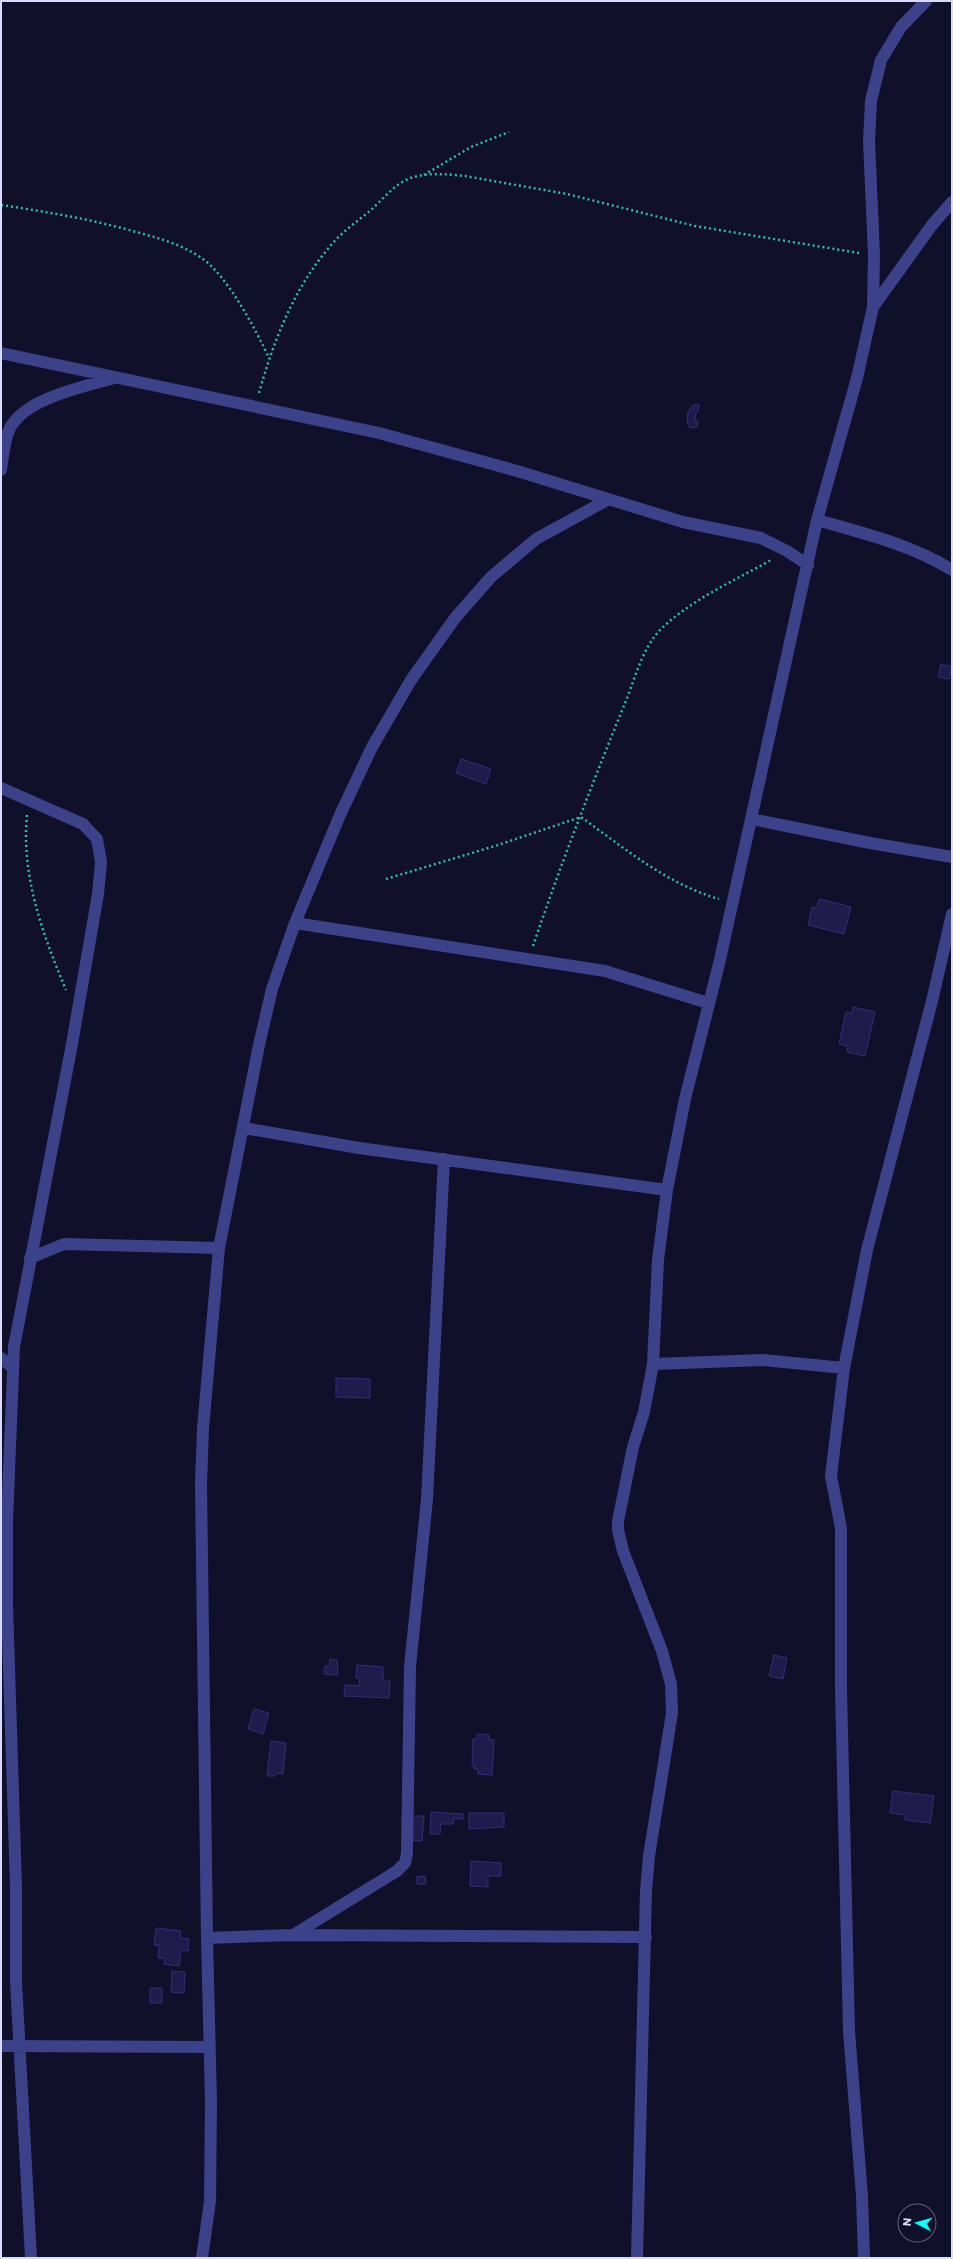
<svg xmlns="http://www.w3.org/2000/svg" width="953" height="2259" font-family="Poppins,sans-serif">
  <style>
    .building { fill: #1f1c4c; stroke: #322d78 }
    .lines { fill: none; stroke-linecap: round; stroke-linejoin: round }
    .path { stroke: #2ebfa2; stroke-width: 2.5; stroke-dasharray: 2 3; stroke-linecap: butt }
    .minor { stroke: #3b428a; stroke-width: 12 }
  </style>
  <rect width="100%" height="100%" fill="#11102b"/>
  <!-- building -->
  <path class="building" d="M 697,404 L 699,405 L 698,412 L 696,412 L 695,421 L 698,421 L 697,427 L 690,428 L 687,423 L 688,412 L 692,406 Z
    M 941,664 L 952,667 L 949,679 L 938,677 Z
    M 461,759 L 491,769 L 486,784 L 456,773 Z
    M 819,899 L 851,907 L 844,934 L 808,925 L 812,907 L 817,908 Z
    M 853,1007 L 875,1012 L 865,1056 L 847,1052 L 848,1046 L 839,1044 L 846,1012 L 852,1013 Z
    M 336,1378 L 370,1379 L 370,1398 L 336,1397 Z
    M 774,1655 L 787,1658 L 783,1679 L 769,1676 Z
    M 330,1659 L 337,1660 L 338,1675 L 324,1674 L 325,1666 L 329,1666 Z
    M 357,1665 L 383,1667 L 383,1681 L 390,1681 L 389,1698 L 344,1696 L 345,1685 L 359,1686 L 360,1678 L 356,1678 Z
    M 254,1709 L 269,1713 L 263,1734 L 248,1729 Z
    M 477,1734 L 489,1735 L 489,1740 L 494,1740 L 492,1775 L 478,1774 L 478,1769 L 474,1769 L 474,1765 L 472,1765 L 473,1739 L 477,1739 Z
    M 271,1741 L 286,1743 L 283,1774 L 276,1773 L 275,1776 L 267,1776 Z
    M 893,1791 L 934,1796 L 930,1823 L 905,1820 L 905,1815 L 890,1813 Z
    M 431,1812 L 463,1814 L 463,1819 L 454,1818 L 453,1824 L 441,1824 L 440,1834 L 430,1834 Z
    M 469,1813 L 504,1813 L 504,1827 L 469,1829 Z
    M 411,1816 L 424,1816 L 422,1841 L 409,1840 Z
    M 471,1861 L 501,1863 L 501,1876 L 488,1876 L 488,1887 L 470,1886 Z
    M 425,1876 L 426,1884 L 417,1884 L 416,1877 Z
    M 156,1928 L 181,1931 L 180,1938 L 189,1939 L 188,1951 L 181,1950 L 179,1966 L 164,1964 L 165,1958 L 158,1958 L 159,1945 L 154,1945 Z
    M 172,1971 L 185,1972 L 184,1993 L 171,1992 Z
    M 150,1988 L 162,1988 L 162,2003 L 150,2003 Z"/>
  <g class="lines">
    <!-- path -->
    <path class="path" d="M 424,175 L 471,147 L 509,132
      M 1,205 C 47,212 91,219 136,232 C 159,238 183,245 203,259 C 228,277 256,330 269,358
      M 259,393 C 274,339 295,286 332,244 C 343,231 358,221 371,210 C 382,200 394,185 408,179 C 425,172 447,174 465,176 L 567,194 L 695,226 L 859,253
      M 27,815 C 21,876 43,935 66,990
      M 386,879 L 495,846 L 581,817 C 624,848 667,884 719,899
      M 533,946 C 560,866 591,787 623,708 C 634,683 641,649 661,629 C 692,599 734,581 771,560"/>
    <!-- minor -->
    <path class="minor" d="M 873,307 L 932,225 L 952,202
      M 1,353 L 379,433 L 517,471 L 683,522 L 761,538 L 787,551 L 808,565
      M 1,470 C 3,457 4,440 10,428 C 26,398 83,387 114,378
      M 817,520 C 863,533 912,545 952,570
      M 1,788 L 83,824 L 97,839 L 101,862 L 98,894 L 72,1044 L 14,1347 L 7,1521 L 7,1604 L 16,1887 L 16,1982 L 31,2258
      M 752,819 L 870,843 L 952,857
      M 295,923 L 605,971 L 708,1003
      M 244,1128 L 359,1148 L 667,1190
      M 30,1258 L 64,1244 L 219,1248
      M 1,1358 L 13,1368
      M 653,1364 L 763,1360 L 844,1368
      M 293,1935 L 397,1871 L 405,1863 L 407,1853 L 410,1667 L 427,1499 L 444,1159
      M 207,1938 L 293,1935 L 646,1937
      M 1,2046 L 209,2047
      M 202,2258 L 210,2201 L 211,2102 L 207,1938 L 201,1484 L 203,1428 L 219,1248 L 259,1045 L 272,989 L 295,923 L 340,815 L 372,747 L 411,680 L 455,618 L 491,577 L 536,539 L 609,499
      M 637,2258 L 646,1891 L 649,1856 L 672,1713 L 671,1684 L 662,1651 L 623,1551 L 618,1530 L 618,1521 L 633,1447 L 644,1412 L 653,1364 L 658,1260 L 667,1190 L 685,1099 L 719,964 L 817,520 L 857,378 L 873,307 L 874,255 L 869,141 L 871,101 L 881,60 L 901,27 L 926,1
      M 864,2258 L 862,2196 L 849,2031 L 841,1689 L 841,1528 L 831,1476 L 844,1368 L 867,1250 L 932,1001 L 952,914"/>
  </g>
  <!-- border -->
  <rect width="953" height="2259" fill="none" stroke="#dadbff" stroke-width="4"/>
  <!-- north arrow -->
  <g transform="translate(917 2223) rotate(276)"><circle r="19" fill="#11102b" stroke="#616180"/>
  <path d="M0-3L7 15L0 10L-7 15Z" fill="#06fff6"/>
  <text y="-6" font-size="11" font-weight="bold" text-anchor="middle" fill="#dadbff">N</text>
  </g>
</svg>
